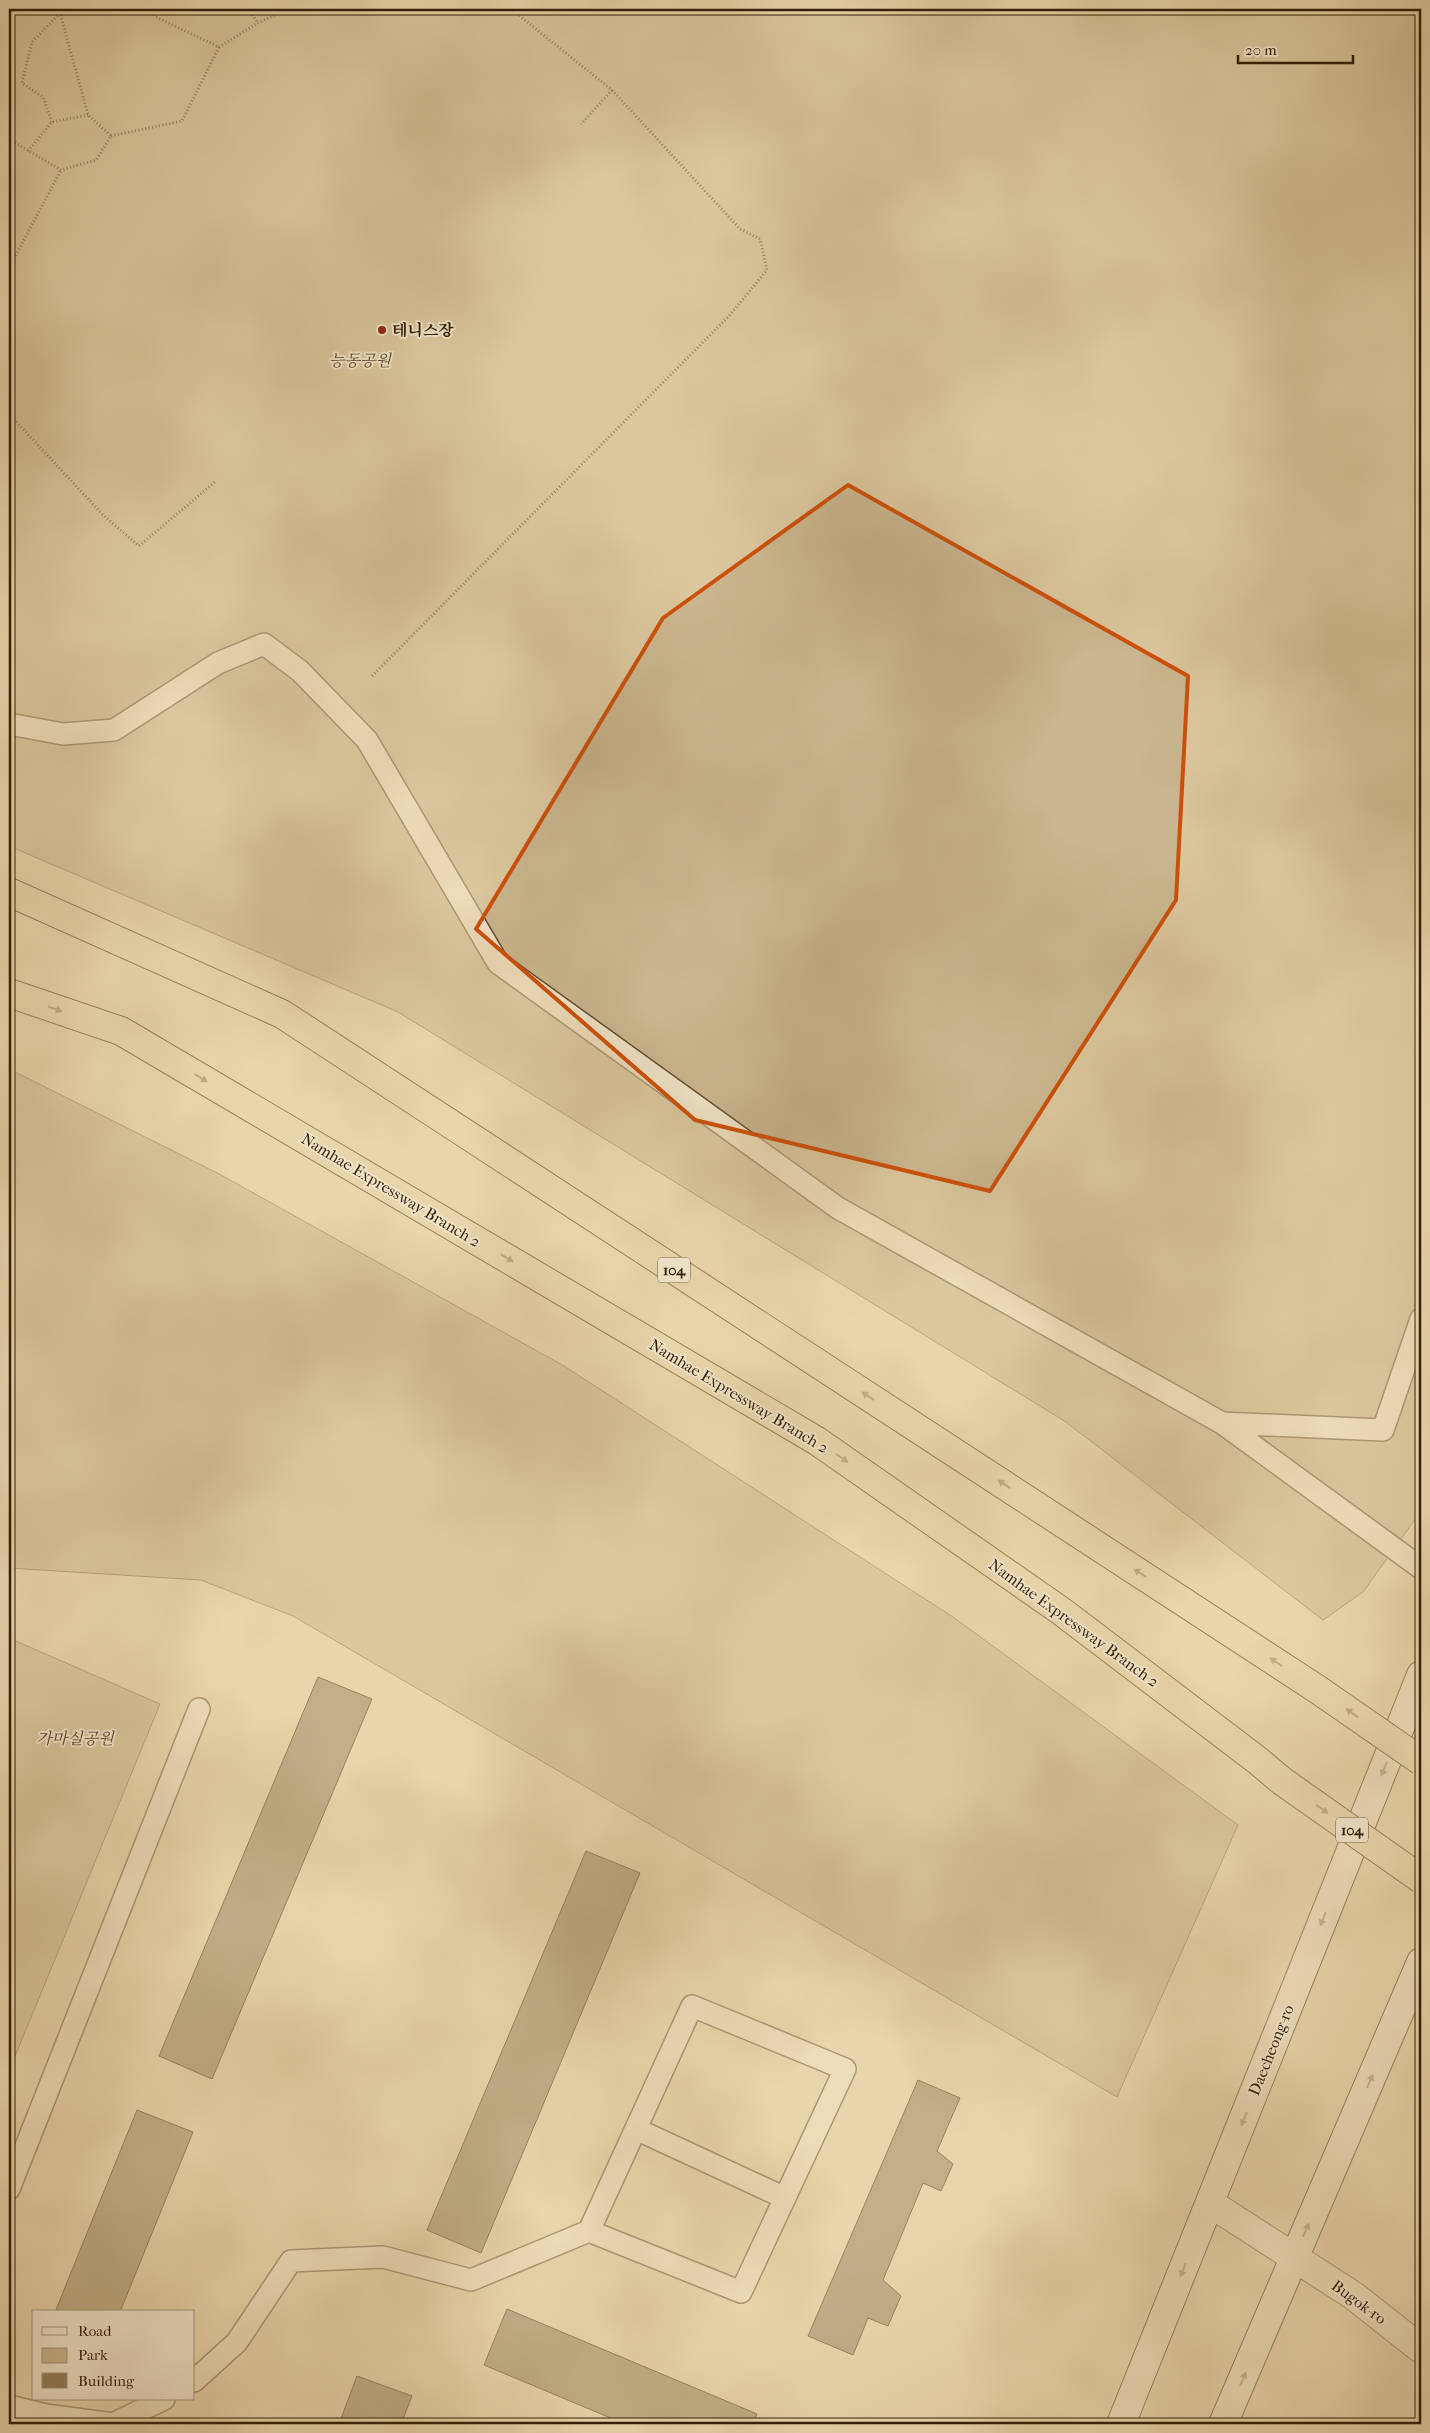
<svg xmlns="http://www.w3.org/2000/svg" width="1430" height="2433" font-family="'IM FELL French Canon','Noto Serif KR',serif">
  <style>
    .green { fill: #cab68f; stroke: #7e6a4b }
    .building { fill: #917e5c; stroke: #321f07 }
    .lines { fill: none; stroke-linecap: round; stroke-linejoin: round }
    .service-casing { stroke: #604c30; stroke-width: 24 }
    .tertiary-casing { stroke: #604c30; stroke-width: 30 }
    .secondary-casing { stroke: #321f07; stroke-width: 30 }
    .motorway-casing { stroke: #321f07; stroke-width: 30 }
    .path { stroke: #321f07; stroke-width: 3; stroke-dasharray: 1 2.5; stroke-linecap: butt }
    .service { stroke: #f1e4c8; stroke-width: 21 }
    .tertiary { stroke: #f1e4c8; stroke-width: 28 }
    .secondary { stroke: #f1e4c8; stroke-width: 28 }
    .motorway { stroke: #e9d5ab; stroke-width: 28 }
    .motorway-bridge-casing { stroke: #321f07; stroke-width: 30; stroke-linecap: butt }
    .motorway-bridge { stroke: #e9d5ab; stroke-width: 28 }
    .oneway { fill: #8e7a59 }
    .oneway2 { fill: #9b8b71 }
    .marked { fill: none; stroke: #cd500b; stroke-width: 4; stroke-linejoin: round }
    .poi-dot { fill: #8f2418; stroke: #f1e4c8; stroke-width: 2 }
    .labels { text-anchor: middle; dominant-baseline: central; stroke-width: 4; stroke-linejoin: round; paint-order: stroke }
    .shield { fill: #f1e4c8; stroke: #6b5a41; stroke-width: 1 }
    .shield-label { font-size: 15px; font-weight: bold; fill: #321f07 }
    .poi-label { font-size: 16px; font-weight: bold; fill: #321f07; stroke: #f1e4c8; text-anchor: start }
    .park-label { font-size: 16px; font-style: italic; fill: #584529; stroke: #f1e4c8 }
    .street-label { font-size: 16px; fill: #321f07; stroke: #f1e4c8 }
  </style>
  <rect width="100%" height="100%" fill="#e9d5ab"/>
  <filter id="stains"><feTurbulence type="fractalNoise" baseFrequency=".004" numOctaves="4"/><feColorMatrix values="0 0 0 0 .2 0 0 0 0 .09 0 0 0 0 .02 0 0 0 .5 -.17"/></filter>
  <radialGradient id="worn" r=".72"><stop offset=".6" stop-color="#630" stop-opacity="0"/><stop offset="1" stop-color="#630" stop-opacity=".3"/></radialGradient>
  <!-- green -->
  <path class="green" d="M 9,9 L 1421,9 L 1421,1511 L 1363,1592 L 1323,1620 L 1066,1422 L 398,1012 L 9,846 Z
    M 9,1069 L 221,1175 L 564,1366 L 953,1617 L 1238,1825 L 1117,2097 L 293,1616 L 201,1580 L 9,1568 Z
    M 9,1638 L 160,1704 L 9,2071 Z"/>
  <!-- building -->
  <path class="building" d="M 318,1677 L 372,1699 L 212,2079 L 159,2056 Z
    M 586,1851 L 640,1873 L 481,2253 L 427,2230 Z
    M 918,2080 L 960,2098 L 937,2151 L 953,2164 L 941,2191 L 923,2183 L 883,2280 L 901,2296 L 888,2326 L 868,2318 L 853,2355 L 808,2336 Z
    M 137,2110 L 193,2132 L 120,2312 L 55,2312 Z
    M 507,2309 L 757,2414 L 753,2424 L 625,2424 L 484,2365 Z
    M 357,2376 L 412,2396 L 401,2424 L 339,2424 Z"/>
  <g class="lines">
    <defs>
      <path id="service" d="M 9,724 L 63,734 L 114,730 L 218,663 L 264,644 L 300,671 L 367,740 L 498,963 L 838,1208 L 1222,1423 L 1421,1568
        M 1222,1423 L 1383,1430 L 1421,1319
        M 636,2129 L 785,2198
        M 9,2189 L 199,1709
        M 194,2381 L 237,2342 L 291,2261 L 383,2257 L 471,2280 L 589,2231 L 692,2006 L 845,2069 L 741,2292 L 589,2231
        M 9,2406 L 46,2415 L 113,2424 L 164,2399"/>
      <path id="tertiary" d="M 1210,2203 L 1354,2296 L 1421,2349"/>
      <path id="secondary" d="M 1121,2424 L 1421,1675
        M 1223,2424 L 1421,1962"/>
      <path id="motorway" d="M 9,892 L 282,1014 L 1317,1689
        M 9,993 L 121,1031 L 817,1441 L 1061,1611 L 1257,1760 L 1282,1781"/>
    </defs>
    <!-- service casing -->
    <use href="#service" class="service-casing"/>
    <!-- tertiary casing -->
    <use href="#tertiary" class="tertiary-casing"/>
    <!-- secondary casing -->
    <use href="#secondary" class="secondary-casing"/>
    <!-- motorway casing -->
    <use href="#motorway" class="motorway-casing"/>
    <!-- path -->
    <path class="path" d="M 248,9 L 258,23
      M 511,9 L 612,90 L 581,124
      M 219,47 L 258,23 L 287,9
      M 52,122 L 43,97 L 22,83 L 32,42 L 60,13
      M 111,136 L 182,121 L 219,47 L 158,18 L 147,9
      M 9,139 L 61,170 L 96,160 L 111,136 L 88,115 L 60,13 L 39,9
      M 28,151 L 52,122 L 88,115
      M 9,268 L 61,170
      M 9,414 L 103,515 L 139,546 L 215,482
      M 372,676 L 729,316 L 767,270 L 760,239 L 740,229 L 612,90"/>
    <!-- service -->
    <use href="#service" class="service"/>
    <!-- tertiary -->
    <use href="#tertiary" class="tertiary"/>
    <!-- secondary -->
    <use href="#secondary" class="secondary"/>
    <!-- motorway -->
    <use href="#motorway" class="motorway"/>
    <defs>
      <path id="motorway-bridge" d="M 1317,1689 L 1421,1761
        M 1282,1781 L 1421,1879"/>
    </defs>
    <!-- motorway-bridge casing -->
    <use href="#motorway-bridge" class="motorway-bridge-casing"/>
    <!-- motorway-bridge -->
    <use href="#motorway-bridge" class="motorway-bridge"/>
  </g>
  <!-- one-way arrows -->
  <defs><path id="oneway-solid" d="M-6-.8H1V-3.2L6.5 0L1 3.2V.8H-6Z" transform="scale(1.25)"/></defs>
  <g class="oneway">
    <use href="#oneway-solid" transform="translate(55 1009) rotate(19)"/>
    <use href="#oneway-solid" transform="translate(201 1078) rotate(31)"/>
    <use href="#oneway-solid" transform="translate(507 1258) rotate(31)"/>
    <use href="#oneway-solid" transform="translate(868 1396) rotate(-147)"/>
    <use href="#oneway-solid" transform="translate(842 1458) rotate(35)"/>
    <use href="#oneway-solid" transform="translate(1004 1484) rotate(-147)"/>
    <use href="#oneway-solid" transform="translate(1140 1573) rotate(-147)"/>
    <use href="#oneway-solid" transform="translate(1276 1662) rotate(-147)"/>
    <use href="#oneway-solid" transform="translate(1352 1713) rotate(-145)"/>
    <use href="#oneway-solid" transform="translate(1322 1809) rotate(35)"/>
  </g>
  <g class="oneway2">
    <use href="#oneway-solid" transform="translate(1384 1769) rotate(112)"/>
    <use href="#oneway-solid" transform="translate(1323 1919) rotate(112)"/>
    <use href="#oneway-solid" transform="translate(1370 2081) rotate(-67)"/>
    <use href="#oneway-solid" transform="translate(1244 2119) rotate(112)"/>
    <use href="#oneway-solid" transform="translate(1306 2230) rotate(-67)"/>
    <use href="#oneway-solid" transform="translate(1183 2270) rotate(112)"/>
    <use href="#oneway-solid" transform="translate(1243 2379) rotate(-67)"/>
  </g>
  <!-- marked area -->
  <path d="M0 0H1430V2433H0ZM 848,485 L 1188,676 L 1176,900 L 990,1191 L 695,1120 L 476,929 L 663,618 Z" fill="#e9d5ab" fill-opacity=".55" fill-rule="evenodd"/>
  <path class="marked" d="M 848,485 L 1188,676 L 1176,900 L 990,1191 L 695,1120 L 476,929 L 663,618 Z"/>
  <!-- markers -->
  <circle class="poi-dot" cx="382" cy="330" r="5"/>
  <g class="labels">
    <!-- shield labels -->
    <g class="shield">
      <rect x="658" y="1257.5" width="32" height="25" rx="4"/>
      <rect x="1336" y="1817.5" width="32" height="25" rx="4"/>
    </g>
    <g class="shield-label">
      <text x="674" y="1270">104</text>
      <text x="1352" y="1830">104</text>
    </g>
    <!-- poi labels -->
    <g class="poi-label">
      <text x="392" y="330">테니스장</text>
    </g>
    <!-- park labels -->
    <g class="park-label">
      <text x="360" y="360">능동공원</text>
      <text x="75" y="1738">가마실공원</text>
    </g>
    <!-- street labels -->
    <g class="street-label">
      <text transform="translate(391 1190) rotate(31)">Namhae Expressway Branch 2</text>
      <text transform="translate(739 1396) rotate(31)">Namhae Expressway Branch 2</text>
      <text transform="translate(1074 1623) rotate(36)">Namhae Expressway Branch 2</text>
      <text transform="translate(1271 2050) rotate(-68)">Daecheong-ro</text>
      <text transform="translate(1359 2302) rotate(36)">Bugok-ro</text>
    </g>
  </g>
  <!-- margin -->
  <rect width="1430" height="2433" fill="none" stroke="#e9d5ab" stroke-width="30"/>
  <rect x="10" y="10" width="1410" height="2413" fill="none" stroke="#321f07" stroke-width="2.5"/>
  <rect x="15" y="15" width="1400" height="2403" fill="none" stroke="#321f07"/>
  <!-- legend -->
  <rect x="32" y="2310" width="162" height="90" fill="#f1e4c8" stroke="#a5957b"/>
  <rect x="42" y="2327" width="25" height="8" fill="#f1e4c8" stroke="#a5957b"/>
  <text x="78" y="2336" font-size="15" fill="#321f07">Road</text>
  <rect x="42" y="2348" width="25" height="15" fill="#cab68f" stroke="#a5957b"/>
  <text x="78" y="2360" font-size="15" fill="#321f07">Park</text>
  <rect x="42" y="2373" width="25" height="15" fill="#917e5c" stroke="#a5957b"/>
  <text x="78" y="2386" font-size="15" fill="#321f07">Building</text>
  <!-- scale -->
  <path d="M1238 55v8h115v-8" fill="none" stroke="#321f07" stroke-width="2.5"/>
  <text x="1245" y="55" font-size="15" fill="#321f07" stroke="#f1e4c8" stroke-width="4" paint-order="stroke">20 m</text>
  <rect width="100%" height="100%" filter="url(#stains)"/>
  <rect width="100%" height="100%" fill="url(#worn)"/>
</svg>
